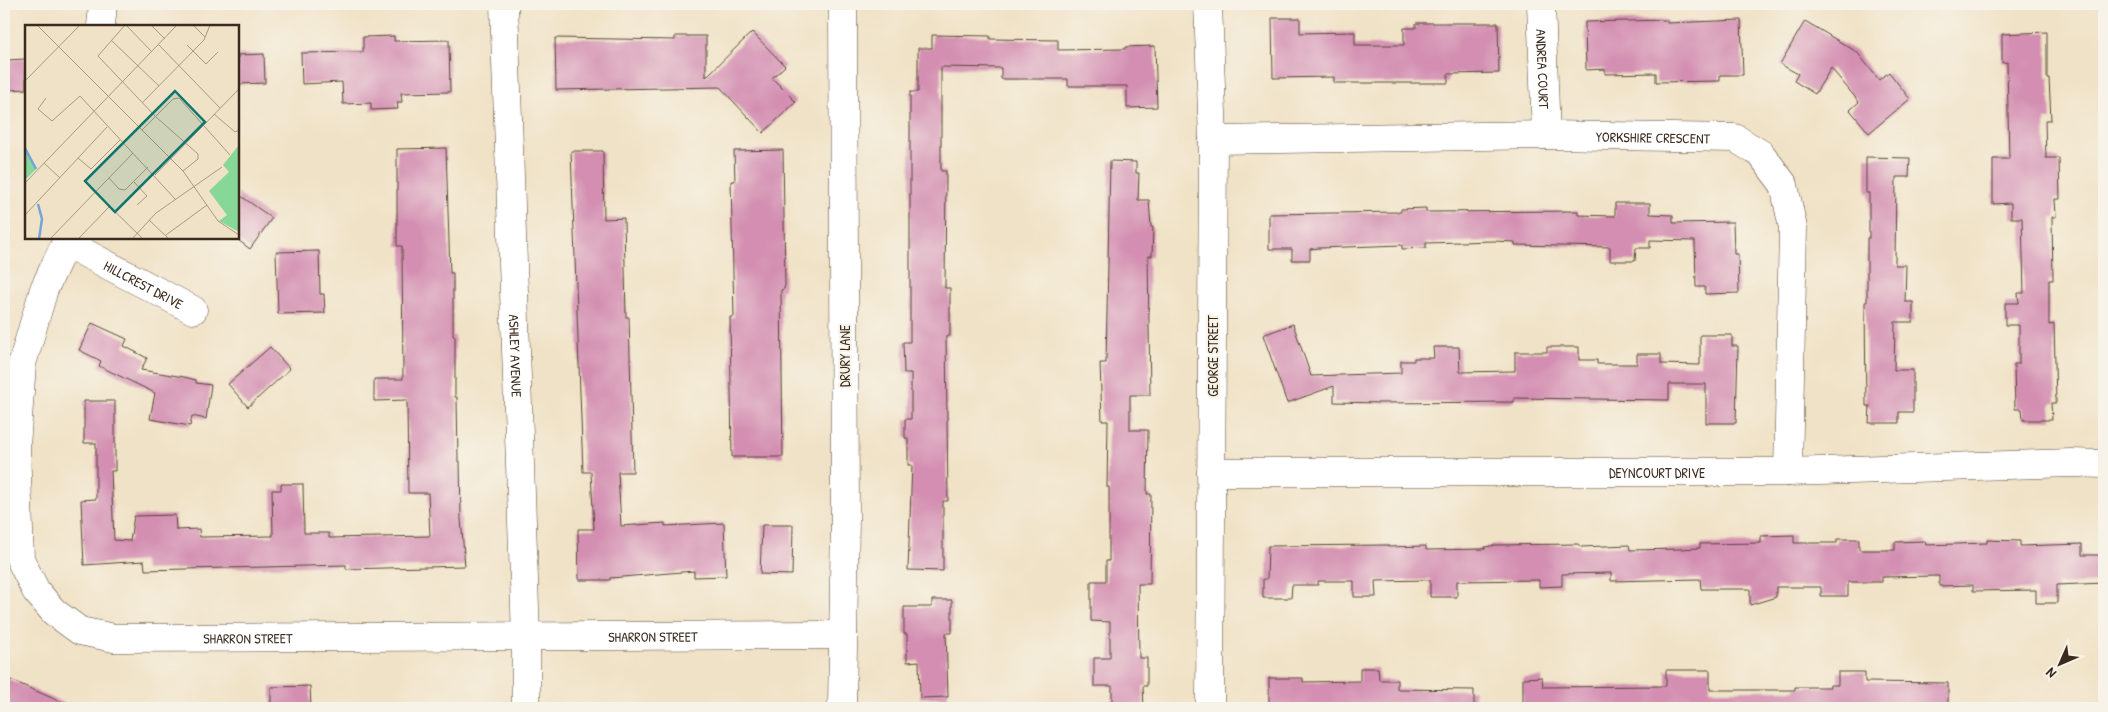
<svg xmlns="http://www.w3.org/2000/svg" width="2108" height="712" font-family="'Patrick Hand',sans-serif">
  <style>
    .building { fill: #d38eb1 }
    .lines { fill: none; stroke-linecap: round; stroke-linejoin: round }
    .minor-casing { stroke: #564637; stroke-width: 29 }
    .minor { stroke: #fff; stroke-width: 28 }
    .labels { text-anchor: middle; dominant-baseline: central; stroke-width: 4; stroke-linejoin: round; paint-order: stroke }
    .street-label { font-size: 14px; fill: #3b2a1e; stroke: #f7f3e8 }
    .inset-river { fill: none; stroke: #74a3dd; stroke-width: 2.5 }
    .inset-road { fill: none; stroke: #a89883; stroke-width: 1 }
    .view { fill: #0f766e; fill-opacity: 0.15; stroke: #0f766e; stroke-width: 2.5 }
    .inset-edge { fill: none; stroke: #3b2a1e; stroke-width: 2.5 }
  </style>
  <rect width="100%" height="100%" fill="#f7f3e8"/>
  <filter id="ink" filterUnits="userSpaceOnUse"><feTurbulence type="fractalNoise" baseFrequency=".02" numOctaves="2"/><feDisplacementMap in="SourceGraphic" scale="10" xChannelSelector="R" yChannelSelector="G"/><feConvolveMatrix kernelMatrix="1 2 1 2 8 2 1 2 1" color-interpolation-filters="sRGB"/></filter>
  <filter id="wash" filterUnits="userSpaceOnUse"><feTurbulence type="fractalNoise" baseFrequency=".0096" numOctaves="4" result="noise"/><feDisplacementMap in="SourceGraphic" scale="20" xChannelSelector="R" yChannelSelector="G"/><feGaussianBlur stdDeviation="1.12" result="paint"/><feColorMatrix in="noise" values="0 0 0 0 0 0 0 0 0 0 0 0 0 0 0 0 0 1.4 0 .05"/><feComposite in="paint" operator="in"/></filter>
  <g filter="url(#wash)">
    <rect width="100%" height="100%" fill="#f0e2c6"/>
    <g id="blocks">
      <!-- building -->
      <path class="building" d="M 1272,18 L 1300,18 L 1300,33 L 1355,32 L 1355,45 L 1404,45 L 1404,28 L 1416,28 L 1416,23 L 1498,23 L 1499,73 L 1448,74 L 1448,83 L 1334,83 L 1334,77 L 1273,78 Z
        M 1667,20 L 1667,23 L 1741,20 L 1743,75 L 1720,75 L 1720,81 L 1656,82 L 1656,73 L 1605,74 L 1605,69 L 1586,70 L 1585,22 Z
        M 1805,21 L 1857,52 L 1879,80 L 1889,72 L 1910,99 L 1869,133 L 1850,110 L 1859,102 L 1831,68 L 1815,94 L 1794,81 L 1798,74 L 1780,64 Z
        M 752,32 L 785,66 L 772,78 L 796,102 L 763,133 L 720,87 L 556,90 L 555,38 L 675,40 L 675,36 L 706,36 L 706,77 Z
        M 2047,32 L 2047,78 L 2049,78 L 2051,120 L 2045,120 L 2046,158 L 2059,158 L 2060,199 L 2055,199 L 2056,217 L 2052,217 L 2053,280 L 2049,280 L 2049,325 L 2054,324 L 2056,403 L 2051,403 L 2052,420 L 2023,420 L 2022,409 L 2015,409 L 2014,364 L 2019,364 L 2019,325 L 2005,325 L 2005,303 L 2019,303 L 2018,293 L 2024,293 L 2022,218 L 2011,218 L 2011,203 L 1993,204 L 1993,159 L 2009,159 L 2007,62 L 2002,63 L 2002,34 Z
        M 932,35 L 990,36 L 990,39 L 1058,40 L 1058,50 L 1125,49 L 1125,47 L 1155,46 L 1157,107 L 1127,108 L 1127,86 L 1068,86 L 1068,79 L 1001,79 L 1001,68 L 941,67 L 941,171 L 946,171 L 945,288 L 950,288 L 950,336 L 946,336 L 948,501 L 943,501 L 943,571 L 908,570 L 912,465 L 908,465 L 908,438 L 905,438 L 905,419 L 911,419 L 911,373 L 904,373 L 903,342 L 910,342 L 910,92 L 918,92 L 918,48 L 932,48 Z
        M 394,36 L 394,41 L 449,40 L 450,92 L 401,93 L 402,102 L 397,102 L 398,109 L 371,110 L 371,103 L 343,104 L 342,82 L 302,84 L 301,53 L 363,52 L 363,37 Z
        M 264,54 L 265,83 L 238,84 L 238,55 Z
        M 26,59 L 26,89 L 9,90 L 7,60 Z
        M 446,148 L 450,273 L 453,273 L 453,336 L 455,336 L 455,397 L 457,397 L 458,461 L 460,461 L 461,519 L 465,566 L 346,569 L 346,565 L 145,570 L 144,561 L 84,565 L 81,500 L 96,499 L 96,443 L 84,443 L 84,401 L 115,401 L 115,471 L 111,471 L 114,540 L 130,541 L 134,516 L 175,515 L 176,530 L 199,529 L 200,537 L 273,536 L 272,490 L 281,490 L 281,484 L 303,484 L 304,533 L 329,533 L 329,538 L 430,536 L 428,493 L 408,493 L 407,400 L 374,401 L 374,379 L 403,379 L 402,246 L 397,246 L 397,149 Z
        M 783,150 L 785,285 L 784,289 L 781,290 L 783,457 L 732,457 L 730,317 L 734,317 L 731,181 L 735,181 L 734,151 Z
        M 571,151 L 603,151 L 604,219 L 624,218 L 626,317 L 629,317 L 633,472 L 618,472 L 621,526 L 665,523 L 665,526 L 724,523 L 726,576 L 694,577 L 694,571 L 610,578 L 610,580 L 579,580 L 578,529 L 594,529 L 591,472 L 583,472 Z
        M 1866,157 L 1910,158 L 1909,177 L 1896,177 L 1895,265 L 1906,265 L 1905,302 L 1913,302 L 1913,322 L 1895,322 L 1894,370 L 1913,370 L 1913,412 L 1899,412 L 1899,423 L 1869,423 L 1870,406 L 1866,406 L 1865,302 L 1867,302 L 1867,238 L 1869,238 L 1869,193 L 1866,193 Z
        M 1110,161 L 1136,162 L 1136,173 L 1139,173 L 1138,200 L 1149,200 L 1151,227 L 1153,227 L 1152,256 L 1148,256 L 1150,395 L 1130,395 L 1130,430 L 1148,430 L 1147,494 L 1151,494 L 1150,584 L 1138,584 L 1139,658 L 1147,658 L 1147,686 L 1143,686 L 1144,708 L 1112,708 L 1112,686 L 1094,686 L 1094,658 L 1110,658 L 1110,622 L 1091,621 L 1091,581 L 1106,581 L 1106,561 L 1109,561 L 1109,487 L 1107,487 L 1108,421 L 1102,421 L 1100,363 L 1106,363 Z
        M 238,194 L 272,218 L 250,249 L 238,240 Z
        M 1615,203 L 1650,203 L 1650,214 L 1673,215 L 1673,223 L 1733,222 L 1734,254 L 1738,254 L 1739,293 L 1705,294 L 1705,287 L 1696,287 L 1695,241 L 1650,240 L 1650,248 L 1636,248 L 1635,261 L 1610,261 L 1610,247 L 1515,245 L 1515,242 L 1493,241 L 1426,243 L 1426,248 L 1402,249 L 1402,245 L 1319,248 L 1310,249 L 1310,260 L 1292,260 L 1292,249 L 1269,249 L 1269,214 L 1401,212 L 1401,209 L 1426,208 L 1426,212 L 1578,211 L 1578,215 L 1615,216 Z
        M 319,251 L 320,294 L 324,294 L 325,313 L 278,314 L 276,252 Z
        M 92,323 L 127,339 L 124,346 L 147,358 L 141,370 L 184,377 L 196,380 L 196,383 L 211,385 L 206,419 L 192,416 L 190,426 L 150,419 L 155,393 L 99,366 L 101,361 L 79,350 Z
        M 1293,324 L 1311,376 L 1401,373 L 1401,361 L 1414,361 L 1414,358 L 1434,358 L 1433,347 L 1459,347 L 1460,372 L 1515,371 L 1515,352 L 1547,352 L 1547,347 L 1579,347 L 1579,360 L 1597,360 L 1597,364 L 1637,364 L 1637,354 L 1661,354 L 1661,364 L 1700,365 L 1700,335 L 1732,335 L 1732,346 L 1738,346 L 1736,423 L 1706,423 L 1706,384 L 1669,384 L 1669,400 L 1514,398 L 1514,402 L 1381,403 L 1334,402 L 1334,386 L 1287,403 L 1263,335 Z
        M 270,347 L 290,369 L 248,407 L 228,384 Z
        M 762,525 L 793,525 L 792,575 L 760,574 Z
        M 1794,535 L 1794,543 L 1837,543 L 1837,539 L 1859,539 L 1859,550 L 1895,550 L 1895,542 L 1925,541 L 1926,545 L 1987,543 L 1987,540 L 2020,541 L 2020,546 L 2082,544 L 2082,555 L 2104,555 L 2104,583 L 2057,585 L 2057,603 L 2036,603 L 2036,590 L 1973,591 L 1973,585 L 1939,586 L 1939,576 L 1882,577 L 1882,582 L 1848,582 L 1848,596 L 1821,596 L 1821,587 L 1776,587 L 1776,597 L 1750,605 L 1750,589 L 1701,589 L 1700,579 L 1611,581 L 1611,573 L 1562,574 L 1562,586 L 1539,587 L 1539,580 L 1457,581 L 1457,597 L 1430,597 L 1430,580 L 1375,581 L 1376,597 L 1354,597 L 1354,581 L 1318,581 L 1318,585 L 1292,585 L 1291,598 L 1263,598 L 1263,579 L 1267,579 L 1268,546 L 1388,545 L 1388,547 L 1426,546 L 1426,550 L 1485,549 L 1485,547 L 1496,545 L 1578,544 L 1581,547 L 1629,545 L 1630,550 L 1679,549 L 1700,548 L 1700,544 L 1761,543 L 1761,536 Z
        M 932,600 L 952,600 L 952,633 L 946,633 L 948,697 L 920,698 L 919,661 L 907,662 L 907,634 L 904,634 L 904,607 L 932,607 Z
        M 1360,668 L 1378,668 L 1379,680 L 1397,680 L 1397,689 L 1474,690 L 1474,708 L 1269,708 L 1269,678 L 1303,678 L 1303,682 L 1360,681 Z
        M 1666,670 L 1710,670 L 1710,690 L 1795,690 L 1795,687 L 1830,687 L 1830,685 L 1838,685 L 1838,672 L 1865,672 L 1865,682 L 1948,683 L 1948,708 L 1523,708 L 1523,678 L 1542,677 L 1543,687 L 1666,686 Z
        M 4,677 L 75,708 L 4,708 Z
        M 310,686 L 311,708 L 271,708 L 271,687 Z"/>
    </g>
  </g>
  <g filter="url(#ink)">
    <use href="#blocks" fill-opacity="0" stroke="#564637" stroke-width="1"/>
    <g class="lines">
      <defs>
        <g id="minor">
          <path id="s1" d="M 504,4 L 526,637 L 526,708"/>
          <path d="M 1208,4 L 1213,140 L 1210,708"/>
          <path id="s2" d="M 1541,4 L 1546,135"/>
          <path d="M 101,26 L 103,4"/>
          <path id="s3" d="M 1213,140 L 1546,135 L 1735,138 L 1761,154 L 1784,185 L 1793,228 L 1788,472"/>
          <path id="s4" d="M 68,238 L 44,289 L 22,364 L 16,446 L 20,559 L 36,591 L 54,612 L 80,631 L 114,638 L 843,635"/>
          <path id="s5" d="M 66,243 L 193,310"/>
          <path id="s6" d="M 1211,472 L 1788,472 L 2071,463 L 2104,464"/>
          <path d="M 842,708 L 845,517 L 843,4"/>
        </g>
      </defs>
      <!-- minor casing -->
      <use href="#minor" class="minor-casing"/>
      <!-- minor -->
      <use href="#minor" class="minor"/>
    </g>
  </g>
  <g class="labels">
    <!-- street labels -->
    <g class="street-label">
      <text stroke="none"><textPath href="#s2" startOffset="65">ANDREA COURT</textPath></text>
      <text stroke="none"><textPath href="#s3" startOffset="440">YORKSHIRE CRESCENT</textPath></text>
      <text stroke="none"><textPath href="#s5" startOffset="88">HILLCREST DRIVE</textPath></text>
      <text stroke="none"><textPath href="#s1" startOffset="352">ASHLEY AVENUE</textPath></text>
      <text transform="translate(844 356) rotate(-90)">DRURY LANE</text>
      <text transform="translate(1212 356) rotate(-90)">GEORGE STREET</text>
      <text stroke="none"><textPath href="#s6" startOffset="446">DEYNCOURT DRIVE</textPath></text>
      <text stroke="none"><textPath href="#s4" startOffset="999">SHARRON STREET</textPath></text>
      <text stroke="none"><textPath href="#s4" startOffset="594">SHARRON STREET</textPath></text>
    </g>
  </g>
  <!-- overview -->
  <g transform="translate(25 25)">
    <rect width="214" height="214" fill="#f0e2c6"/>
    <path d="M 214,120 L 214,207 L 194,196 L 202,190 L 184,166 L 204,147 L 198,140 ZM 0,125 L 12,143 L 0,155 Z" fill="#86d798"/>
    <path class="inset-river" d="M 0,123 L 11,144M 13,179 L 17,194 L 14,214"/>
    <path class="inset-road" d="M 12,0 L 158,146 L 193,196 L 214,210M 100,0 L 73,31 L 131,92 L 173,129 L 173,134 L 158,146M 101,0 L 127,27M 126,0 L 140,14M 168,0 L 180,12M 86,15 L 134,61M 134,20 L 195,83M 162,20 L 181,39 L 193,27M 0,56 L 55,0M 21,73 L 13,84 L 27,96 L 55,71 L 151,175M 117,78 L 179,15 L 185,0M 189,89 L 210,107 L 214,105M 117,105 L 148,74 L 154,73 L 205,130M 53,133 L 66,144 L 95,115M 19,138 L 35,153M 130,150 L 214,64M 84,153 L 94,164 L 100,165 L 123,142M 109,157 L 122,171 L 112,180M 0,158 L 152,0M 70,167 L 118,214M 0,190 L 82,102M 124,195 L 144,214M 141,210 L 182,180M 25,214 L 108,128M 53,214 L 84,182M 107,214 L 131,188 L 197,142"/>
    <path class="view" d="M 150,66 L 180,97 L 90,187 L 60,156 Z"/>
    <rect width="214" height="214" class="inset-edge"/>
  </g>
  <!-- margin -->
  <rect width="2108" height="712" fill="none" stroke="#f7f3e8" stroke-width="20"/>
  <!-- north arrow -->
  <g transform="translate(2060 664) rotate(225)" stroke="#f7f3e8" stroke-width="4" paint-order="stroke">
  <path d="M0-4L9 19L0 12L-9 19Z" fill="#3b2a1e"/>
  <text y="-8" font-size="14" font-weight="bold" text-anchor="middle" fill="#3b2a1e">N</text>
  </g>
</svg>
